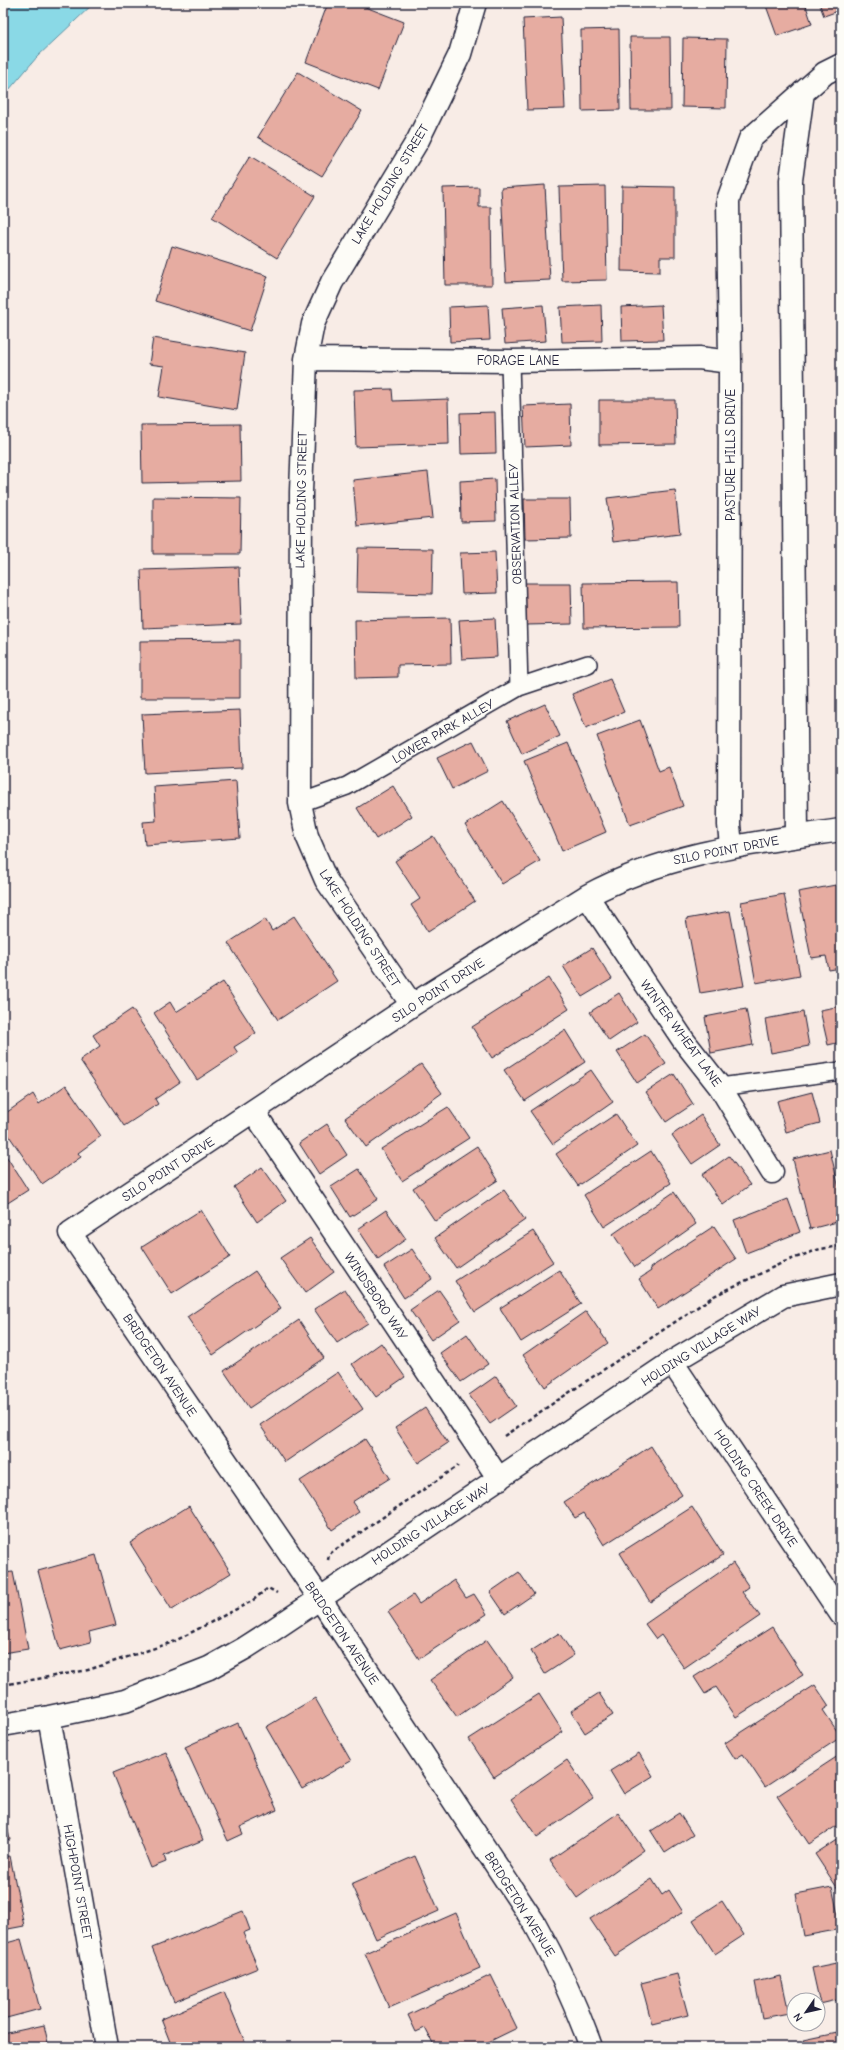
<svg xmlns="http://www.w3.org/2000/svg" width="844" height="2050" font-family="'Comic Neue',sans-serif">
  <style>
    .water { fill: #8ad9e6; stroke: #6090a2 }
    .building { fill: #e6aca1; stroke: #22223b }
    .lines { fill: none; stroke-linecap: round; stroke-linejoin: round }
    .service-casing { stroke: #22223b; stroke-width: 20 }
    .minor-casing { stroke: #22223b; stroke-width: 25 }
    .path { stroke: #22223b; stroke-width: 2.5; stroke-dasharray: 4 3; stroke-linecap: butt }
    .service { stroke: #fdfcf7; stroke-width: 17 }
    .minor { stroke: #fdfcf7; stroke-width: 22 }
    .labels { text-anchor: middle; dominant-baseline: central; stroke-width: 3; stroke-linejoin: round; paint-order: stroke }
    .street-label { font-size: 13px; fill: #22223b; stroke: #fdfcf7 }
  </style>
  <rect width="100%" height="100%" fill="#f8ece6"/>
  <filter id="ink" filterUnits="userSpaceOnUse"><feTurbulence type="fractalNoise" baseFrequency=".025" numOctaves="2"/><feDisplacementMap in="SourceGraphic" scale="8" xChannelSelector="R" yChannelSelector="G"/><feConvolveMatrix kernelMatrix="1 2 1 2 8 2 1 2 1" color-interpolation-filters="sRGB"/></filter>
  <g filter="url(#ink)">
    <!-- water -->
    <path class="water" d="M 3,3 L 94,3 L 37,57 L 3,97 Z"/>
    <!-- building -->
    <path class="building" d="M 328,3 L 355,3 L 404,22 L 378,90 L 306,62 Z
      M 765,3 L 805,3 L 812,24 L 777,36 Z
      M 819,3 L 841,3 L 841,10 L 824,16 Z
      M 561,17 L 565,109 L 527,110 L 523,19 Z
      M 619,29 L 620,110 L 582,111 L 581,30 Z
      M 630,37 L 670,37 L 671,110 L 631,110 Z
      M 683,38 L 727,39 L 726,108 L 682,107 Z
      M 298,72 L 362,111 L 322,176 L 258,137 Z
      M 250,156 L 315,196 L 277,258 L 212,217 Z
      M 545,185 L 550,280 L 506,282 L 501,188 Z
      M 605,186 L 607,280 L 562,281 L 559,187 Z
      M 622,186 L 675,187 L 675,257 L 660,257 L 660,272 L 621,271 Z
      M 479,187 L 479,207 L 491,207 L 492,285 L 445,285 L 443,188 Z
      M 172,246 L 268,276 L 250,331 L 155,301 Z
      M 488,305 L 490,340 L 450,342 L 449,307 Z
      M 543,305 L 546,341 L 505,344 L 502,308 Z
      M 601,305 L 602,341 L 562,342 L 560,307 Z
      M 661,305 L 663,340 L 622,341 L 621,307 Z
      M 153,338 L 245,353 L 237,410 L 159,397 L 164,366 L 149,364 Z
      M 392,389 L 393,401 L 448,399 L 449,444 L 356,447 L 354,390 Z
      M 599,400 L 675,400 L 676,444 L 599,445 Z
      M 570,404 L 571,445 L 525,447 L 523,406 Z
      M 495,412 L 496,453 L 461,454 L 460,413 Z
      M 240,424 L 241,481 L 142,483 L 141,425 Z
      M 428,472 L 433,518 L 357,526 L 353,480 Z
      M 495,479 L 496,521 L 461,522 L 460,481 Z
      M 675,490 L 680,534 L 613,542 L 607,498 Z
      M 153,497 L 241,498 L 240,554 L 153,554 Z
      M 524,499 L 570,499 L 571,538 L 525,539 Z
      M 358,548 L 433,549 L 432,594 L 357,592 Z
      M 495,552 L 497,593 L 462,594 L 460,553 Z
      M 239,567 L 241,624 L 143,628 L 141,570 Z
      M 678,582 L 679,627 L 584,628 L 583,583 Z
      M 525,583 L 571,583 L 572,624 L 526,625 Z
      M 450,618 L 451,664 L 398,665 L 398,677 L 356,678 L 355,620 Z
      M 495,618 L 497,657 L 462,659 L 459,620 Z
      M 240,640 L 240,698 L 140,698 L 140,641 Z
      M 610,679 L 624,712 L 586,728 L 572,694 Z
      M 545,704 L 560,736 L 522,754 L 507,721 Z
      M 240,710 L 242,768 L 145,773 L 142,714 Z
      M 640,720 L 659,771 L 669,767 L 683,806 L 630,825 L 597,736 Z
      M 473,741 L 488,771 L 452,789 L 437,758 Z
      M 568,743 L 606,832 L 562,851 L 524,761 Z
      M 236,781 L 240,838 L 145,845 L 143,822 L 156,821 L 154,787 Z
      M 393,786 L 412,816 L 376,839 L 357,808 Z
      M 503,801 L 540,861 L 502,884 L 465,825 Z
      M 433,836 L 475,901 L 428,932 L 411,905 L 420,899 L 395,861 Z
      M 841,884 L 841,968 L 829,970 L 826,956 L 811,958 L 798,892 Z
      M 784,894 L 800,975 L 756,983 L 741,902 Z
      M 730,911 L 744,986 L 700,993 L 686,919 Z
      M 294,916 L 337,981 L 278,1020 L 228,943 L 265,919 L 272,931 Z
      M 592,948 L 612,979 L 582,997 L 563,966 Z
      M 549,978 L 569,1009 L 492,1058 L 472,1027 Z
      M 223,982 L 256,1033 L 234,1047 L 238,1053 L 197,1080 L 154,1013 L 170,1002 L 176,1012 Z
      M 619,993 L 637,1022 L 609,1041 L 590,1012 Z
      M 841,1006 L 841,1042 L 828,1045 L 820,1010 Z
      M 132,1009 L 180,1082 L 155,1099 L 158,1104 L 124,1126 L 80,1060 L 100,1046 L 93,1035 Z
      M 746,1009 L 753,1045 L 711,1053 L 705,1017 Z
      M 803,1012 L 809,1046 L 771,1053 L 765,1019 Z
      M 565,1030 L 585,1062 L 525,1101 L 504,1070 Z
      M 645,1034 L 666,1064 L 637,1083 L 617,1052 Z
      M 421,1064 L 442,1093 L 366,1147 L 345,1118 Z
      M 591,1070 L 613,1102 L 553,1144 L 530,1111 Z
      M 674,1074 L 693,1104 L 666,1122 L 646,1092 Z
      M 66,1085 L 101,1136 L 78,1153 L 81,1157 L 42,1184 L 3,1127 L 3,1115 L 33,1094 L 39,1104 Z
      M 812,1092 L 820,1123 L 786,1132 L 777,1101 Z
      M 448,1107 L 469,1138 L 402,1181 L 381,1149 Z
      M 616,1114 L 637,1146 L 578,1186 L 556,1154 Z
      M 701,1115 L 720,1145 L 692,1164 L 672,1135 Z
      M 327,1124 L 347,1155 L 319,1174 L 299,1143 Z
      M 477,1146 L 498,1180 L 435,1221 L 413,1188 Z
      M 830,1150 L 841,1197 L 841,1221 L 810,1229 L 793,1159 Z
      M 3,1151 L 28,1190 L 3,1206 Z
      M 651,1151 L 671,1183 L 604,1227 L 584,1195 Z
      M 729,1156 L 750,1185 L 723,1205 L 702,1175 Z
      M 262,1167 L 286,1201 L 257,1222 L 234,1187 Z
      M 359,1169 L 378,1199 L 350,1217 L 331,1187 Z
      M 504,1190 L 525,1220 L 456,1268 L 435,1238 Z
      M 674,1192 L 696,1224 L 635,1267 L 613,1234 Z
      M 788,1199 L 800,1232 L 746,1253 L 734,1220 Z
      M 201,1210 L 230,1257 L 172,1294 L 142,1247 Z
      M 386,1210 L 406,1239 L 378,1259 L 358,1229 Z
      M 714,1226 L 736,1259 L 658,1309 L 639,1279 L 651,1271 L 650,1268 Z
      M 533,1231 L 553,1262 L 475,1312 L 455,1281 Z
      M 310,1238 L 334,1272 L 305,1293 L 280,1258 Z
      M 412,1249 L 432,1279 L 404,1298 L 384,1267 Z
      M 559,1270 L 581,1304 L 521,1342 L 500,1308 Z
      M 255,1271 L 281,1308 L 213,1355 L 187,1317 Z
      M 345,1289 L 368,1323 L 337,1343 L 314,1309 Z
      M 439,1290 L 460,1320 L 431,1340 L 410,1310 Z
      M 586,1311 L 608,1343 L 545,1387 L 523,1355 Z
      M 299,1320 L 324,1358 L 249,1408 L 224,1371 Z
      M 467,1334 L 488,1364 L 461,1382 L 440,1353 Z
      M 381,1343 L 405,1377 L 376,1397 L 352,1364 Z
      M 338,1372 L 363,1409 L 285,1462 L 260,1425 Z
      M 496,1376 L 516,1406 L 490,1424 L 469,1395 Z
      M 425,1408 L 448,1443 L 418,1463 L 395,1428 Z
      M 365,1439 L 390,1478 L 352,1502 L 359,1512 L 332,1530 L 300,1481 Z
      M 651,1446 L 682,1495 L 604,1545 L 584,1513 L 575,1518 L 564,1502 Z
      M 189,1506 L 231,1573 L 172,1610 L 130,1543 Z
      M 692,1507 L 723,1555 L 650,1602 L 620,1553 Z
      M 96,1555 L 116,1625 L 89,1632 L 91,1642 L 60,1650 L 38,1571 Z
      M 733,1563 L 749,1587 L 742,1592 L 760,1616 L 684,1668 L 661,1635 L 656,1639 L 645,1624 Z
      M 13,1572 L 28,1649 L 3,1653 L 3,1573 Z
      M 519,1572 L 534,1594 L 505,1614 L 490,1592 Z
      M 454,1580 L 466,1598 L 474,1594 L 487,1614 L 419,1659 L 388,1612 L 413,1595 L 419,1604 Z
      M 772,1627 L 803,1675 L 736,1717 L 716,1687 L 705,1694 L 694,1677 Z
      M 559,1633 L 574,1655 L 545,1674 L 531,1651 Z
      M 487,1640 L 513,1677 L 457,1717 L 430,1680 Z
      M 815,1685 L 829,1706 L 823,1710 L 841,1737 L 765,1787 L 743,1754 L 735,1759 L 725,1743 Z
      M 599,1693 L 613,1715 L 585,1733 L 571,1711 Z
      M 539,1694 L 563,1732 L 494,1777 L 469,1739 Z
      M 315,1698 L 351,1761 L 302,1789 L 266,1727 Z
      M 238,1723 L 277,1810 L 240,1827 L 243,1834 L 228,1841 L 185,1747 Z
      M 166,1752 L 203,1840 L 164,1856 L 166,1862 L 151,1868 L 113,1773 Z
      M 639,1753 L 653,1776 L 624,1794 L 610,1771 Z
      M 841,1754 L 841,1823 L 809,1844 L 777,1796 Z
      M 567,1760 L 593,1798 L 537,1837 L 511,1799 Z
      M 3,1805 L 10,1840 L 3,1842 Z
      M 618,1813 L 644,1850 L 577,1898 L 550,1860 Z
      M 679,1813 L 693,1835 L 665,1853 L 651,1831 Z
      M 841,1837 L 841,1891 L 840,1892 L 815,1854 Z
      M 10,1856 L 24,1926 L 3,1930 L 3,1857 Z
      M 415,1856 L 439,1911 L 376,1939 L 351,1884 Z
      M 652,1879 L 662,1895 L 669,1890 L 683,1912 L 615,1956 L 590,1919 Z
      M 832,1887 L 841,1929 L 804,1936 L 796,1894 Z
      M 722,1901 L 744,1935 L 715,1954 L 693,1920 Z
      M 243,1911 L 250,1930 L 243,1933 L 258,1968 L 174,2002 L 152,1948 Z
      M 456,1913 L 480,1968 L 389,2008 L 365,1953 Z
      M 21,1939 L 40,2009 L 3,2019 L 3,1944 Z
      M 841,1962 L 841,1999 L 820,2004 L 812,1968 Z
      M 677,1974 L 688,2015 L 652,2024 L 641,1983 Z
      M 491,1975 L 517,2028 L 478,2047 L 435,2047 L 425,2028 L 416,2032 L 408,2015 Z
      M 781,1976 L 789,2013 L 762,2018 L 755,1982 Z
      M 224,1992 L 247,2047 L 172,2047 L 161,2019 Z
      M 44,2025 L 49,2047 L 3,2047 L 3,2034 Z
      M 841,2032 L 841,2047 L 804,2047 L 803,2040 Z"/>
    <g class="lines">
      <defs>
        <path id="service" d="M 510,361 L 519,687
          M 300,803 L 347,786 L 519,687 L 588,664
          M 720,1087 L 841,1071"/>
        <path id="minor" d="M 306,359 L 510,361 L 699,358 L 730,362
          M 797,836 L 791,180 L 803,92
          M 731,846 L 729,825 L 730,362 L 728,200 L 750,139 L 825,73 L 841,65
          M 587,896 L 684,1041 L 720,1087 L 772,1172
          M 412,1005 L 326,880 L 307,836 L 300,803 L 301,492 L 306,359 L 313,324 L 332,282 L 418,140 L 460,54 L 475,3
          M 254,1112 L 499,1479
          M 672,1362 L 841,1614
          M 49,1717 L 107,2047
          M 3,1725 L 49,1717 L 125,1701 L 209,1668 L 245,1648 L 273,1630 L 672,1362 L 783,1296 L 841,1284
          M 591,2047 C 575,2003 558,1965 535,1924 L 319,1597 L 70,1233 L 412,1005 L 587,896 C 666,853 753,843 841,830"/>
      </defs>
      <!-- service casing -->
      <use href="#service" class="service-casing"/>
      <!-- minor casing -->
      <use href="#minor" class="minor-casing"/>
      <!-- path -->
      <path class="path" d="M 504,1436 L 714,1296 L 784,1262 L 820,1249 L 841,1246
        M 328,1560 L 329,1554 L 458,1466
        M 3,1685 L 88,1670 L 173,1642 L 252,1601 L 268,1588 L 277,1593"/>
      <!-- service -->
      <use href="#service" class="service"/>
      <!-- minor -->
      <use href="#minor" class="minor"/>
    </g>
  </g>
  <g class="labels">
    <!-- street labels -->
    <g class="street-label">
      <text transform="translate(390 184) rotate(-59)">LAKE HOLDING STREET</text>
      <text x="518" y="360">FORAGE LANE</text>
      <text transform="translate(730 455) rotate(-90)">PASTURE HILLS DRIVE</text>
      <text transform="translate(301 500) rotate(-89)">LAKE HOLDING STREET</text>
      <text transform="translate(515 524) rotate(-92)">OBSERVATION ALLEY</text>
      <text transform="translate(443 731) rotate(-30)">LOWER PARK ALLEY</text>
      <text transform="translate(726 850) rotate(-11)">SILO POINT DRIVE</text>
      <text transform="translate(360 928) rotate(57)">LAKE HOLDING STREET</text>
      <text transform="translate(438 990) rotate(-33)">SILO POINT DRIVE</text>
      <text transform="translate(681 1033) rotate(54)">WINTER WHEAT LANE</text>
      <text transform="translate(168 1169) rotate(-33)">SILO POINT DRIVE</text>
      <text transform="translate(376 1296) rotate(56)">WINDSBORO WAY</text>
      <text transform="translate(701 1346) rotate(-32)">HOLDING VILLAGE WAY</text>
      <text transform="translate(160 1365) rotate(56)">BRIDGETON AVENUE</text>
      <text transform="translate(756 1488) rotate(56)">HOLDING CREEK DRIVE</text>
      <text transform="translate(431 1524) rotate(-33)">HOLDING VILLAGE WAY</text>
      <text transform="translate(342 1633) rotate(56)">BRIDGETON AVENUE</text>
      <text transform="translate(78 1882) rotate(80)">HIGHPOINT STREET</text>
      <text transform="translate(520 1904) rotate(58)">BRIDGETON AVENUE</text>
    </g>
  </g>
  <!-- margin -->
  <rect width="844" height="2050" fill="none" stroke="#fdfcf7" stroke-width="16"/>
  <rect x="8" y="8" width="828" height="2034" fill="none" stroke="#22223b" stroke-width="1.5" filter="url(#ink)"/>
  <!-- north arrow -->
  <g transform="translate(806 2012) rotate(236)"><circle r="19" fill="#fdfcf7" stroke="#a5a5ac"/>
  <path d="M0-3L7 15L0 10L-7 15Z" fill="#22223b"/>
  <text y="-6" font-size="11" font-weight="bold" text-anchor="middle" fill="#22223b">N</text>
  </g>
</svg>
